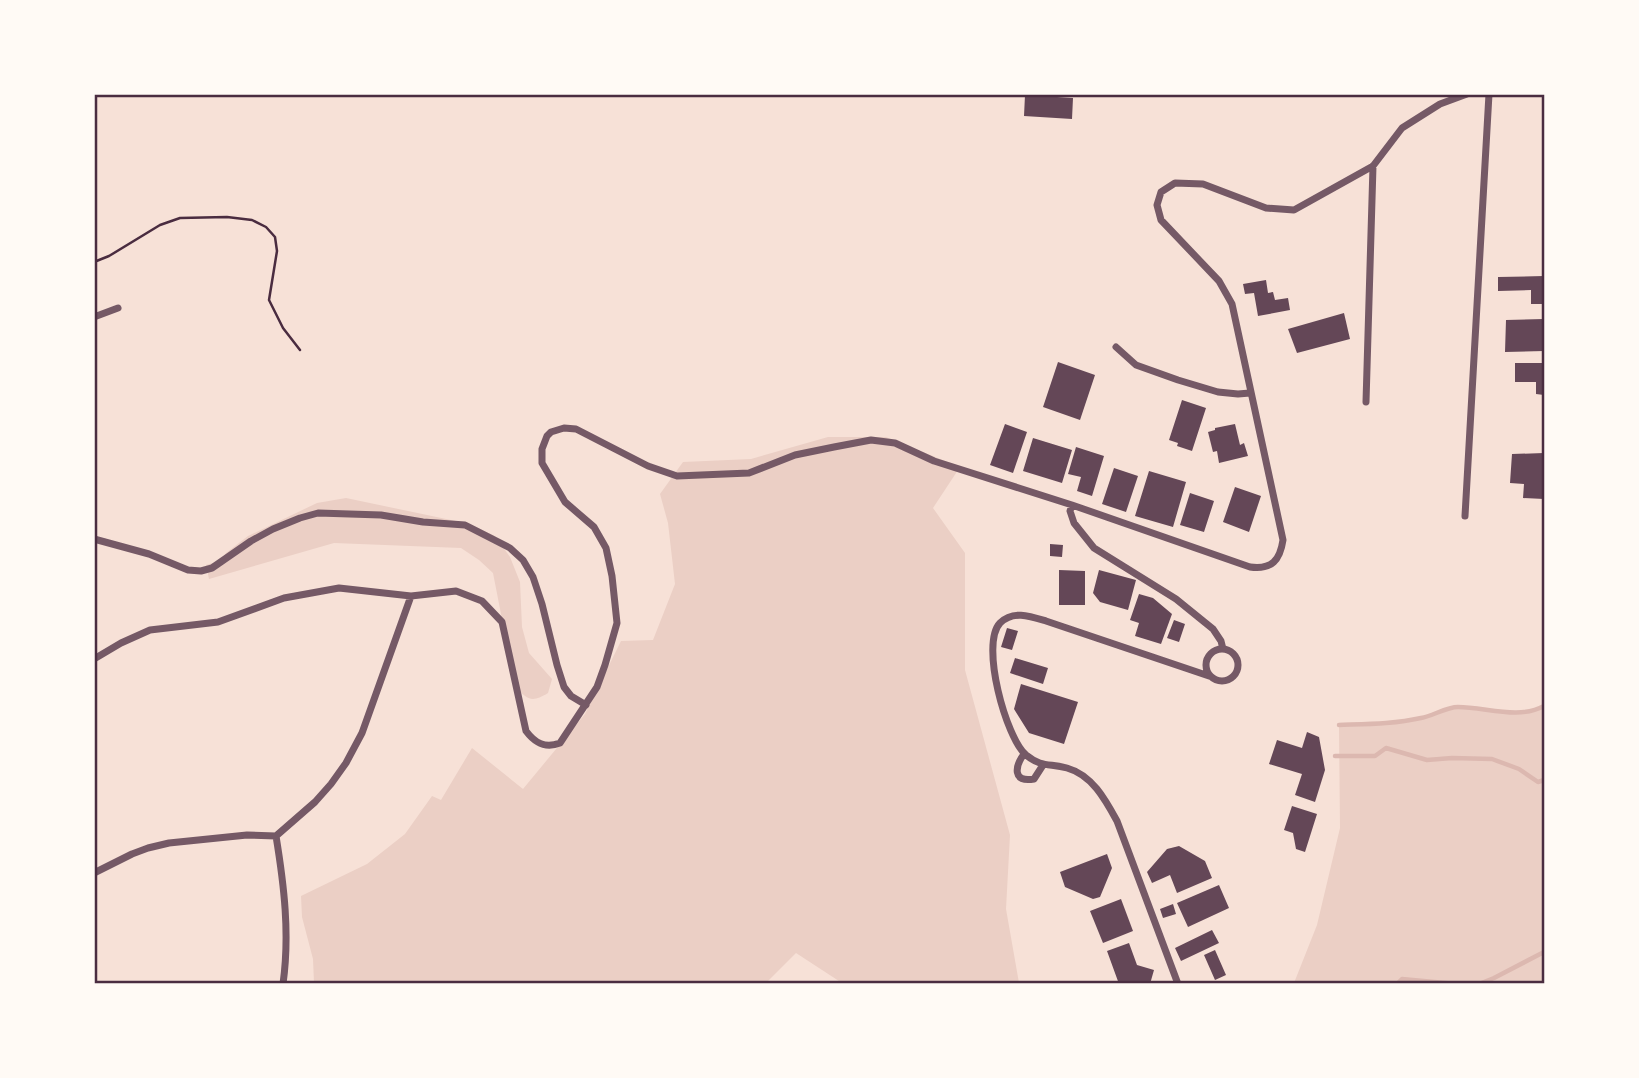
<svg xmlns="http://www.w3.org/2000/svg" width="1639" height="1078" font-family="Arial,sans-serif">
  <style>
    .green { fill: #ebcfc5 }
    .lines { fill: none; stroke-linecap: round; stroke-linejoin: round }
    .stream { stroke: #dcb8b0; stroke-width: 4.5 }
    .building { fill: #644757 }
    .path { stroke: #4a2c40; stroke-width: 2.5 }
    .minor { stroke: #755966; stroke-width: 7 }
    .neatline { fill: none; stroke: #4a2c40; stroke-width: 2.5 }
  </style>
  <rect width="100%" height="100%" fill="#f7e1d7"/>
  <!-- green -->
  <path class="green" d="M 828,437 L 886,437 L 960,467 L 933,508 L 965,553 L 965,670 L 1010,835 L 1006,909 L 1019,983 L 842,983 L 796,953 L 766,983 L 314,983 L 313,959 L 302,917 L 301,896 L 367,864 L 405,834 L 432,796 L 441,800 L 472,748 L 523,789 L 585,714 L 621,641 L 653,640 L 675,584 L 668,523 L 660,494 L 683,462 L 751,459 Z
    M 346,498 L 470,524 L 495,536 L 510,557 L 520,582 L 522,627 L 529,653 L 552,679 L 548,693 C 532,703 527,700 515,686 L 493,573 L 479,560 L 461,548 L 334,543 L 209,579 L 206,565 L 220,561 L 226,553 L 248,536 L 317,503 Z
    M 1455,706 C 1481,710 1521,719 1544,706 L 1544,983 L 1294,983 L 1317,925 L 1340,828 L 1339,725 L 1389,724 L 1426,718 Z"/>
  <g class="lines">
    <!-- stream -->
    <path class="stream" d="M 1339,725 C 1367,724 1394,724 1421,718 C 1433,716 1446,707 1458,707 C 1486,707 1518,720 1544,706
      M 1335,756 L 1375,756 L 1386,748 L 1427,760 L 1452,758 L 1492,759 L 1519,769 L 1538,782 L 1544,780
      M 1397,984 L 1402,979 L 1456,984
      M 1479,984 L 1494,978 L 1544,952"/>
  </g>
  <!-- building -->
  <path class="building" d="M 1025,95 L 1073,98 L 1072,119 L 1024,116 Z
    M 1544,276 L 1544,304 L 1531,304 L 1531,290 L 1498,291 L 1498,277 Z
    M 1266,280 L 1268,293 L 1273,292 L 1275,300 L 1288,298 L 1290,310 L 1258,316 L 1254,293 L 1245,294 L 1243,284 Z
    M 1344,313 L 1350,339 L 1297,353 L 1288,329 Z
    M 1544,319 L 1544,351 L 1505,352 L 1506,320 Z
    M 1058,362 L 1095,375 L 1080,420 L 1043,407 Z
    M 1515,363 L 1544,363 L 1544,395 L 1536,394 L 1536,382 L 1515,382 Z
    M 1182,400 L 1206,408 L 1192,451 L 1177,446 L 1178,443 L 1169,440 Z
    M 1005,424 L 1027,432 L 1013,473 L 990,465 Z
    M 1235,424 L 1240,445 L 1244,443 L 1248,456 L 1219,463 L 1217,451 L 1213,452 L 1208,432 L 1215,430 L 1215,428 Z
    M 1033,438 L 1072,450 L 1062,483 L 1023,471 Z
    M 1076,447 L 1104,456 L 1092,496 L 1077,491 L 1081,477 L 1068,474 Z
    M 1544,453 L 1544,499 L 1523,498 L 1524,484 L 1510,483 L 1512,454 Z
    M 1114,468 L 1138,476 L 1126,512 L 1102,504 Z
    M 1149,471 L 1186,482 L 1173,527 L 1135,516 Z
    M 1235,487 L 1261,496 L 1249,532 L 1223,522 Z
    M 1190,493 L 1214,501 L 1204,532 L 1180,525 Z
    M 1050,544 L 1063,545 L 1062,557 L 1050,556 Z
    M 1059,570 L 1085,571 L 1085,605 L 1059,605 Z
    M 1099,570 L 1136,580 L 1128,610 L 1100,602 L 1093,593 Z
    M 1139,594 L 1153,598 L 1172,614 L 1161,644 L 1135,636 L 1139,623 L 1130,620 Z
    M 1174,620 L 1185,624 L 1179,642 L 1167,638 Z
    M 1007,628 L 1018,631 L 1012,650 L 1001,647 Z
    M 1015,658 L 1048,668 L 1043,684 L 1010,673 Z
    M 1021,684 L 1078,702 L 1064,744 L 1029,733 L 1014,709 Z
    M 1307,732 L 1319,737 L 1325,770 L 1315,802 L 1295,795 L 1302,774 L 1269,764 L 1277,740 L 1302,748 Z
    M 1292,806 L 1317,814 L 1305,852 L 1296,849 L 1293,833 L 1284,830 Z
    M 1179,846 L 1205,861 L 1212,878 L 1177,893 L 1170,875 L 1152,883 L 1147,872 L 1167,849 Z
    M 1107,854 L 1112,868 L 1100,897 L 1093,899 L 1065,887 L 1060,872 Z
    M 1219,885 L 1229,908 L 1188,927 L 1177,903 Z
    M 1121,899 L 1133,931 L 1103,943 L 1090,911 Z
    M 1173,904 L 1176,914 L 1163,918 L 1160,909 Z
    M 1212,930 L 1219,943 L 1181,961 L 1175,948 Z
    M 1129,943 L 1137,965 L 1154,970 L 1150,984 L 1119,984 L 1107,951 Z
    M 1215,950 L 1226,975 L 1215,980 L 1204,955 Z"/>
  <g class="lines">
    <!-- path -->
    <path class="path" d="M 94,262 L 109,256 L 160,225 L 180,218 L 227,217 L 252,220 L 266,227 L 275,237 L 277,251 L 269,300 L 283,328 L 300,350"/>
    <!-- minor -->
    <path class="minor" d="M 94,317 L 118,308
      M 1116,347 L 1136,365 L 1178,380 L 1218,392 L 1238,394 L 1250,393
      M 1366,402 L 1373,166
      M 1072,505 L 1070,511 L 1074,523 L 1094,548 L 1176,599 L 1213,629 L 1221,641 L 1223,649
      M 1465,516 L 1489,94
      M 94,539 L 149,554 L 188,570 L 201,571 L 212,568 L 251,541 L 273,529 L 300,518 L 318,513 L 381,515 L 423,522 L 465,525 L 510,548 L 523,560 L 533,577 L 542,604 L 557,665 L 564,687 L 571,696 L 586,705
      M1206 665a16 16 0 1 1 32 0a16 16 0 1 1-32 0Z
      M 94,659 L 121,643 L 150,630 L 218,622 L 284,598 L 339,588 L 411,596 L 456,591 L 482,601 L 502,622 L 526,731 C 535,743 545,749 560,743 L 597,687 L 605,665 L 617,623 L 612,576 L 606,548 L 594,527 L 565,502 L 542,463 L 542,449 L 547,436 L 551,432 L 564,428 L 576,429 L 648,466 L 677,476 L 749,473 L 795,455 L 834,447 L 871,440 L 895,443 L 934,461 L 1072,505 L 1250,567 C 1272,570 1280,560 1283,540 L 1232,304 L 1219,281 L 1161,220 L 1157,205 L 1161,192 L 1175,183 L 1203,184 L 1266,208 L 1294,210 L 1373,166 L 1402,128 L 1440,104 L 1467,94
      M 1024,754 C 1015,766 1012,783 1034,779 L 1043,765
      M 94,873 L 132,854 L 148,848 L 169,843 L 247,835 L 276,836
      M 283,984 C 290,934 284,885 276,836 L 315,802 L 331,784 L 346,763 L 362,733 L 411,596
      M 1178,984 L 1117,821 C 1105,799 1092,775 1067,768 C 1050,763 1042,768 1026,755 C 1006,738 980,644 1000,623 C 1013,610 1030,616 1046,621 L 1209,676"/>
  </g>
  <!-- border -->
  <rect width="1639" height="1078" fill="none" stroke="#fffaf5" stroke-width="192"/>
  <rect x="96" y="96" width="1447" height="886" class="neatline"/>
</svg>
